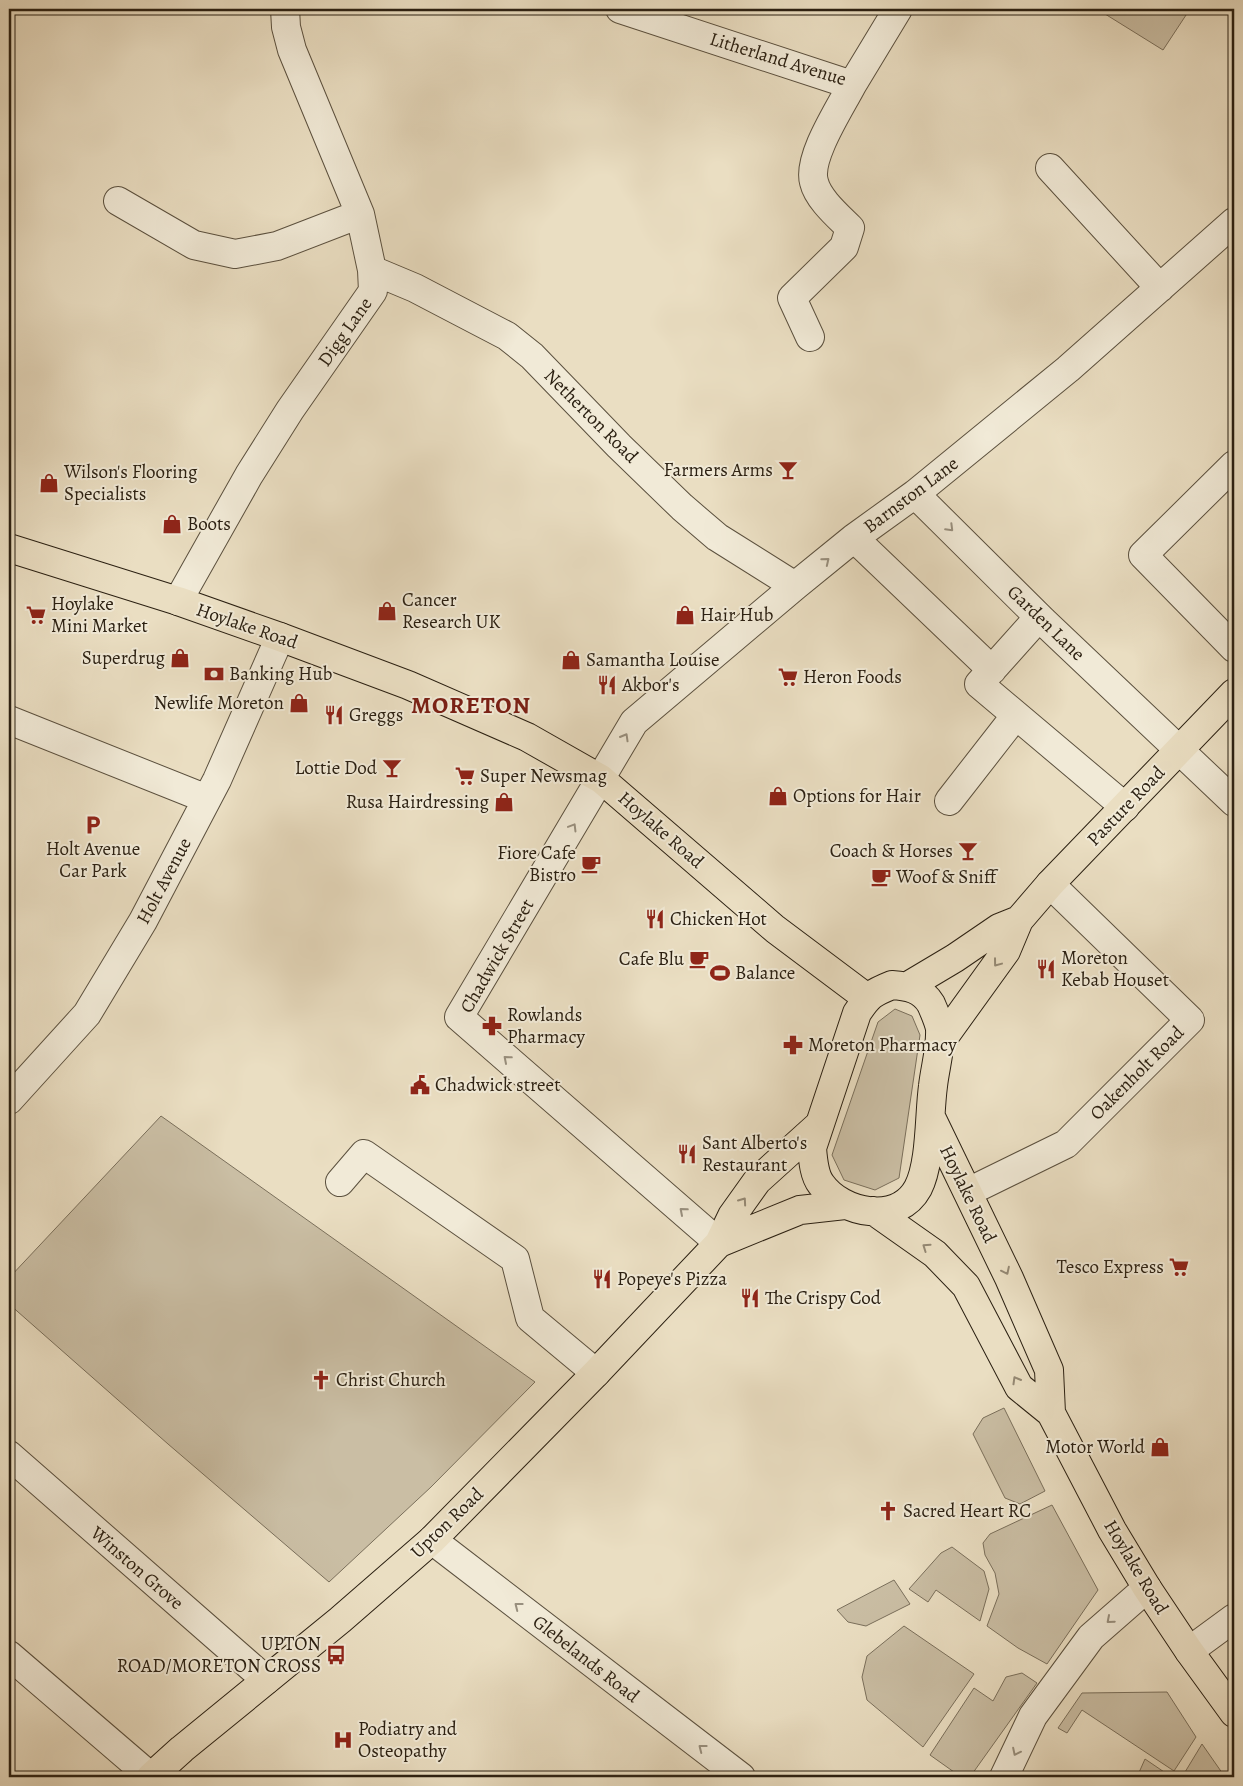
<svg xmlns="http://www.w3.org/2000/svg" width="1243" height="1786" font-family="Alegreya,serif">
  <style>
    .green { fill: #cabea4; stroke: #7a6f5b }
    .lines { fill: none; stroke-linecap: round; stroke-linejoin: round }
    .minor-casing { stroke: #5b503e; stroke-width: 30 }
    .major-casing { stroke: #2b2012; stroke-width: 30 }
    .minor { stroke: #f1ead7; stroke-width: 28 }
    .major { stroke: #eadec2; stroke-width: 28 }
    .oneway { stroke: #988f7e }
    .oneway2 { stroke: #948873 }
    .labels { text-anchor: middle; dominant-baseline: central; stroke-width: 4; stroke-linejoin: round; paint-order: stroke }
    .street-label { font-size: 19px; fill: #2b2012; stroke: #f1ead7 }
    .poi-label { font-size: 19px; fill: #2b2012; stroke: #f1ead7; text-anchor: start }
    .district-label { font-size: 24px; font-weight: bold; letter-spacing: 1px; fill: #7a1f14; stroke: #f1ead7 }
  </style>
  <rect width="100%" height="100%" fill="#eadec2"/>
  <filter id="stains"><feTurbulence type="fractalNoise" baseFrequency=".004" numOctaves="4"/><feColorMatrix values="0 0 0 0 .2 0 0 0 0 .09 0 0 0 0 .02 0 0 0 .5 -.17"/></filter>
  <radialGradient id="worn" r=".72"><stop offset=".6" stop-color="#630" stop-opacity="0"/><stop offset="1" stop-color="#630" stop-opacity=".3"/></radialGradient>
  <!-- green -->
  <path class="green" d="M 1097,9 L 1190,9 L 1163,50 Z
    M 895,1009 L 912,1016 L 920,1035 L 899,1178 L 875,1190 L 844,1180 L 832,1155 L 878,1022 Z
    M 161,1116 L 535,1382 L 431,1487 L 329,1582 L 168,1444 L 9,1304 L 9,1278 Z
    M 1004,1408 L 1045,1491 L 1020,1504 L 1005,1498 L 973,1434 L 983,1418 Z
    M 1052,1505 L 1098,1590 L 1047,1664 L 1018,1648 L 987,1626 L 999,1594 L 995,1573 L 985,1555 L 983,1543 L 990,1534 Z
    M 952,1547 L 984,1571 L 989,1589 L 980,1621 L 936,1590 L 928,1602 L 909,1589 L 941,1553 Z
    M 894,1580 L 910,1604 L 866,1626 L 848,1622 L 837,1610 Z
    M 904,1626 L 974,1674 L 923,1747 L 867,1700 L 862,1677 L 867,1656 Z
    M 1022,1673 L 1037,1683 L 970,1777 L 961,1777 L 930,1755 L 974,1688 L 993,1701 L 1006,1677 Z
    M 1167,1692 L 1196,1737 L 1174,1771 L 1082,1710 L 1067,1733 L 1058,1728 L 1082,1693 Z
    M 1202,1744 L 1225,1777 L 1182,1777 Z
    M 1145,1759 L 1170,1776 L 1169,1777 L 1137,1777 Z"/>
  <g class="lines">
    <defs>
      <path id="minor" d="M 620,9 L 852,85 L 898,9
        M 1050,168 L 1160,288
        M 118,201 L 194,245 L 235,254 L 277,246 L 360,214
        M 372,270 L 415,288 L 507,336 L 532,356 L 619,446 L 682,507 L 717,537 L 795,586
        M 810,337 L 792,298 L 844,247 L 850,228 C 838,216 818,199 814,182 C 807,158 840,108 852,85
        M 1234,465 L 1143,555 L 1234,648
        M 915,494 L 1043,621 L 1234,802
        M 854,538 L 992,670
        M 178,601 L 249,475 L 290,410 L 373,291 L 372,270 L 360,214 L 292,50 L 286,27 L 285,9
        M 1039,617 L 979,684 L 1125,807
        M 9,720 L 207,799
        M 949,801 L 1016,715
        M 9,1100 L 87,1014 L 143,921 L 217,780 L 280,637
        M 340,1182 L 364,1154 L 515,1259 L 530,1318 L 596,1373
        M 968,1192 L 1066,1144 L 1190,1020 L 1050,884
        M 719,1243 L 459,1017 L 634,722 L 795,586 L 854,538 L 915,494 L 1068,369 L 1234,222
        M 9,1455 L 266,1680
        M 432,1540 L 741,1777
        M 1189,1651 L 1234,1618
        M 9,1655 L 151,1777
        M 1004,1777 L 1033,1716 L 1091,1637 L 1147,1588"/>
      <path id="major" d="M 9,548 L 178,601 L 280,637 L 408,685 L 527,737 L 601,779 L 775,929 L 867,998
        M 892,985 C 908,986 922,989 931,1004 C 934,1011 939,1022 940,1029 C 941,1048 935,1068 933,1086 C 929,1115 931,1163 918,1188 C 898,1225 842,1214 821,1184 C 814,1175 813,1160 812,1148 L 857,1013 C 869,995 872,993 892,985 Z
        M 908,986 L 955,958 L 999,928 L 1019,920
        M 939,1044 L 1006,951 L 1019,920 L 1050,884 L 1234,693
        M 931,1117 L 1009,1278 L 1049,1370 L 1051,1413
        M 874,1211 L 935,1254 L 966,1286 L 1019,1387 L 1051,1413 L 1112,1530 L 1147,1588 L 1189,1651 L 1234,1713
        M 719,1243 L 800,1210 L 845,1205
        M 151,1777 L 182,1749 L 340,1620 L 432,1540 L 596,1373 L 719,1243 L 732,1216 L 757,1181 L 820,1124"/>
    </defs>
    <!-- minor casing -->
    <use href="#minor" class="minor-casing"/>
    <!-- major casing -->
    <use href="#major" class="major-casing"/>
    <!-- minor -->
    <use href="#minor" class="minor"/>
    <!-- major -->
    <use href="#major" class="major"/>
  </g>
  <!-- one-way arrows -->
  <defs><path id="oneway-chevron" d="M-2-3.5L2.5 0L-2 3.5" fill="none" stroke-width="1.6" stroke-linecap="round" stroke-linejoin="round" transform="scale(1.25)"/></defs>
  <g class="oneway">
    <use href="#oneway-chevron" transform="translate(950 528) rotate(45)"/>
    <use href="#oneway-chevron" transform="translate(826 561) rotate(-39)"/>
    <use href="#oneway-chevron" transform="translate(625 737) rotate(-60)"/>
    <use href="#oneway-chevron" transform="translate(573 827) rotate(-59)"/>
    <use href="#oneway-chevron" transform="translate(507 1059) rotate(-139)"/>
    <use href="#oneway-chevron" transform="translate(683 1211) rotate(-139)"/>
    <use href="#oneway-chevron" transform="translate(518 1606) rotate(-142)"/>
    <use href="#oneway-chevron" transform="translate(1110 1620) rotate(139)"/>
    <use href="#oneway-chevron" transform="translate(702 1748) rotate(-142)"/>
    <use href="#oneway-chevron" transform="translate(1016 1752) rotate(116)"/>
  </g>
  <g class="oneway2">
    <use href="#oneway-chevron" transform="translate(997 963) rotate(127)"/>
    <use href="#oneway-chevron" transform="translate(743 1201) rotate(-55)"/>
    <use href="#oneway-chevron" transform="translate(926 1247) rotate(-145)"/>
    <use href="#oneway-chevron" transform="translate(1006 1271) rotate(64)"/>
    <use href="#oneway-chevron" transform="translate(1016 1380) rotate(-120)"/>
  </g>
  <!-- icons -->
  <defs>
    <symbol id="bar-bare" viewBox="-9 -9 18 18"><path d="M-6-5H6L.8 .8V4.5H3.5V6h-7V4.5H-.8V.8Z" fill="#8f2418" stroke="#f1ead7" stroke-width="2.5" paint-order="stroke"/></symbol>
    <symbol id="shop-bare" viewBox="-9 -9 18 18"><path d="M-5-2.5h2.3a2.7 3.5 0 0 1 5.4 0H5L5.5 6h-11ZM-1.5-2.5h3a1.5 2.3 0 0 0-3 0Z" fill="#8f2418" stroke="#f1ead7" stroke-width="2.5" paint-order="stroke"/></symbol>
    <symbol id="supermarket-bare" viewBox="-9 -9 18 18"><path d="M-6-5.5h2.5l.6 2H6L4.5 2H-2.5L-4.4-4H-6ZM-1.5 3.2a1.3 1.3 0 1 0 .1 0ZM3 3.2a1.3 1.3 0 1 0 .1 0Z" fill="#8f2418" stroke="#f1ead7" stroke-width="2.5" paint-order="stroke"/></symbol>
    <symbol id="bank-bare" viewBox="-9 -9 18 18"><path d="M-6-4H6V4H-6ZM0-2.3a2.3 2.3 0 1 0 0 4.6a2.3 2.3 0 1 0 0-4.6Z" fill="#8f2418" stroke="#f1ead7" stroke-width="2.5" paint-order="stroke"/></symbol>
    <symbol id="restaurant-bare" viewBox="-9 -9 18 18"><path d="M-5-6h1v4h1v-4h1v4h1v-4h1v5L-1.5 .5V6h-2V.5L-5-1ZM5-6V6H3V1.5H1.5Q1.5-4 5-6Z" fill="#8f2418" stroke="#f1ead7" stroke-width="2.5" paint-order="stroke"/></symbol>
    <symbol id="parking-bare" viewBox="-9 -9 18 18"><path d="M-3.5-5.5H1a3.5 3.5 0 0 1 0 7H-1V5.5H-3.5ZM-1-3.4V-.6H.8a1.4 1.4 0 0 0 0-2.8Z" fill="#8f2418" stroke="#f1ead7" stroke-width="2.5" paint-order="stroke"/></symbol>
    <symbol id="cafe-bare" viewBox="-9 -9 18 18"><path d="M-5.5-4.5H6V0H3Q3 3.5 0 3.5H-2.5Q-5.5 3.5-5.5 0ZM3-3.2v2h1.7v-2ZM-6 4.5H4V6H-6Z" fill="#8f2418" stroke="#f1ead7" stroke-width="2.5" paint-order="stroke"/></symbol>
    <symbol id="stadium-bare" viewBox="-9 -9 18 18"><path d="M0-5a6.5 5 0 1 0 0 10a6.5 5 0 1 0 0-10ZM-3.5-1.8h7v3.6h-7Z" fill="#8f2418" stroke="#f1ead7" stroke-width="2.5" paint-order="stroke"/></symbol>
    <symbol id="pharmacy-bare" viewBox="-9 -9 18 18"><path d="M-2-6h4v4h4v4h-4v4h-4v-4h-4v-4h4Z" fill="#8f2418" stroke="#f1ead7" stroke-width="2.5" paint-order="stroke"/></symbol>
    <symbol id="civic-bare" viewBox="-9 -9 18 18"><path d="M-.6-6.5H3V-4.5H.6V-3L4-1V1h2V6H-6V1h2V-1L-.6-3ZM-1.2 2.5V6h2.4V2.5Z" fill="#8f2418" stroke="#f1ead7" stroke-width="2.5" paint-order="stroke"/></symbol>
    <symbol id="church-bare" viewBox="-9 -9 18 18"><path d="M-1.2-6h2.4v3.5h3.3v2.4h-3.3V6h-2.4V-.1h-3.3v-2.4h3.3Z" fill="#8f2418" stroke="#f1ead7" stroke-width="2.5" paint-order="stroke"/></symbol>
    <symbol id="bus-bare" viewBox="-9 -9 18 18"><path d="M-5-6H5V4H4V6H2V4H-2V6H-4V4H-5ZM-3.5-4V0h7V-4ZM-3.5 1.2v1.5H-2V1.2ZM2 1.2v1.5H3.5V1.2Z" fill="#8f2418" stroke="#f1ead7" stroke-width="2.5" paint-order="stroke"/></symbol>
    <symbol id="hospital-bare" viewBox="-9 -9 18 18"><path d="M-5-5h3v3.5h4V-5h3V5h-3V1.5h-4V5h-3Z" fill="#8f2418" stroke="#f1ead7" stroke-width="2.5" paint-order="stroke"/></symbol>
  </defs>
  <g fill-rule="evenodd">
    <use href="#bar-bare" x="774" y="456" width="28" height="28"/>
    <use href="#shop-bare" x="35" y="469" width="28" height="28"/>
    <use href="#shop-bare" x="158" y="510" width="28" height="28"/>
    <use href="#shop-bare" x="373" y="597" width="28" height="28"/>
    <use href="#supermarket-bare" x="22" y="601" width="28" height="28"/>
    <use href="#shop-bare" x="671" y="601" width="28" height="28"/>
    <use href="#shop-bare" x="166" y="644" width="28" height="28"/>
    <use href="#shop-bare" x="557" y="646" width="28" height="28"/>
    <use href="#bank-bare" x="200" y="660" width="28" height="28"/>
    <use href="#supermarket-bare" x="774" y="663" width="28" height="28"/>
    <use href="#restaurant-bare" x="593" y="671" width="28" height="28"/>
    <use href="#shop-bare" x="285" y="689" width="28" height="28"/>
    <use href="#restaurant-bare" x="320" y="701" width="28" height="28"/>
    <use href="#bar-bare" x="378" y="754" width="28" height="28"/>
    <use href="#supermarket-bare" x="451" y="762" width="28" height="28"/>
    <use href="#shop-bare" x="764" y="782" width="28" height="28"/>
    <use href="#shop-bare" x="490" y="788" width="28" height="28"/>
    <use href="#parking-bare" x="79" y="811" width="28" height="28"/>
    <use href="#bar-bare" x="954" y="837" width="28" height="28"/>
    <use href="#cafe-bare" x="577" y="850" width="28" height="28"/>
    <use href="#cafe-bare" x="867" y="863" width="28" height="28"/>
    <use href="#restaurant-bare" x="641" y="905" width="28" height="28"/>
    <use href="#cafe-bare" x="685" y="945" width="28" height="28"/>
    <use href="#restaurant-bare" x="1032" y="955" width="28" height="28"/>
    <use href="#stadium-bare" x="706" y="959" width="28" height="28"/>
    <use href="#pharmacy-bare" x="478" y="1012" width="28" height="28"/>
    <use href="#pharmacy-bare" x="779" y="1031" width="28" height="28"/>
    <use href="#civic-bare" x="406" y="1071" width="28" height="28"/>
    <use href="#restaurant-bare" x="673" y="1140" width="28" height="28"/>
    <use href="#supermarket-bare" x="1165" y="1253" width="28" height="28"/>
    <use href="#restaurant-bare" x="588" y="1265" width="28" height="28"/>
    <use href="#restaurant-bare" x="736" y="1284" width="28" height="28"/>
    <use href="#church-bare" x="307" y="1366" width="28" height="28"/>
    <use href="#shop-bare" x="1146" y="1433" width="28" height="28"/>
    <use href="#church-bare" x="874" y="1497" width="28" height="28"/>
    <use href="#bus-bare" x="322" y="1641" width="28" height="28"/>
    <use href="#hospital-bare" x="329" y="1726" width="28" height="28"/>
  </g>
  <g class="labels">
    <!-- street labels -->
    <g class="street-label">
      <text transform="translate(778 59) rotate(17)">Litherland Avenue</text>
      <text transform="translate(345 332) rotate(-55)">Digg Lane</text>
      <text transform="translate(591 416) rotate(45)">Netherton Road</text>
      <text transform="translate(911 495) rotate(-37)">Barnston Lane</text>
      <text transform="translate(1046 623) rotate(44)">Garden Lane</text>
      <text transform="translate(247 626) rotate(19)">Hoylake Road</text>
      <text transform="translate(1126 806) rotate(-46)">Pasture Road</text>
      <text transform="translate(661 830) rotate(41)">Hoylake Road</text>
      <text transform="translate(164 881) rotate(-62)">Holt Avenue</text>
      <text transform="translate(497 956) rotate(-60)">Chadwick Street</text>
      <text transform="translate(1137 1073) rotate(-45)">Oakenholt Road</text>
      <text transform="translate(968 1194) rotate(64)">Hoylake Road</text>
      <text transform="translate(447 1523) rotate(-44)">Upton Road</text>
      <text transform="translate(1136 1567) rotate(59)">Hoylake Road</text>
      <text transform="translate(137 1568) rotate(41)">Winston Grove</text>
      <text transform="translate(586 1659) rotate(38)">Glebelands Road</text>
    </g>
    <!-- poi labels -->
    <g class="poi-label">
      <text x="773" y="470" text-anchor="end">Farmers Arms</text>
      <text x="64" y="472">Wilson's Flooring<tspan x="64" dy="22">Specialists</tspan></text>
      <text x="187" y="524">Boots</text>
      <text x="402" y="600">Cancer<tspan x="402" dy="22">Research UK</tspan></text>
      <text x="51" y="604">Hoylake<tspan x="51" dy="22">Mini Market</tspan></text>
      <text x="700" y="615">Hair Hub</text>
      <text x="165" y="658" text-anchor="end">Superdrug</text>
      <text x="586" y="660">Samantha Louise</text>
      <text x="229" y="674">Banking Hub</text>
      <text x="803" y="677">Heron Foods</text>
      <text x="622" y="685">Akbor's</text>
      <text x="284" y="703" text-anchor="end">Newlife Moreton</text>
      <text x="349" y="715">Greggs</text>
      <text x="377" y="768" text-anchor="end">Lottie Dod</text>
      <text x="480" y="776">Super Newsmag</text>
      <text x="793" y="796">Options for Hair</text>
      <text x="489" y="802" text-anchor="end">Rusa Hairdressing</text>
      <text x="93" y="849" text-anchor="middle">Holt Avenue<tspan x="93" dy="22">Car Park</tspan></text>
      <text x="953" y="851" text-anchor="end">Coach &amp; Horses</text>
      <text x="576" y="853" text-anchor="end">Fiore Cafe<tspan x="576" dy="22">Bistro</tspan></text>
      <text x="896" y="877">Woof &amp; Sniff</text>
      <text x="670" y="919">Chicken Hot</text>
      <text x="1061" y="958">Moreton<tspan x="1061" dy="22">Kebab Houset</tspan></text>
      <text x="684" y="959" text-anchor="end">Cafe Blu</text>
      <text x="735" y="973">Balance</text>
      <text x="507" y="1015">Rowlands<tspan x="507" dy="22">Pharmacy</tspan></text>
      <text x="808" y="1045">Moreton Pharmacy</text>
      <text x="435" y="1085">Chadwick street</text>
      <text x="702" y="1143">Sant Alberto's<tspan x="702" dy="22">Restaurant</tspan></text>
      <text x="1164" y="1267" text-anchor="end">Tesco Express</text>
      <text x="617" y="1279">Popeye's Pizza</text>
      <text x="765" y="1298">The Crispy Cod</text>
      <text x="336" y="1380">Christ Church</text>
      <text x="1145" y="1447" text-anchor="end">Motor World</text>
      <text x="903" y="1511">Sacred Heart RC</text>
      <text x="321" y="1644" text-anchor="end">UPTON<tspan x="321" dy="22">ROAD/MORETON CROSS</tspan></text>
      <text x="358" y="1729">Podiatry and<tspan x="358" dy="22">Osteopathy</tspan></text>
    </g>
    <!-- district labels -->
    <g class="district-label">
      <text x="471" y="705">MORETON</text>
    </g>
  </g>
  <!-- margin -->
  <rect width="1243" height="1786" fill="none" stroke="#eadec2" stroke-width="30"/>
  <rect x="10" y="10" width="1223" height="1766" fill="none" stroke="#2b2012" stroke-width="2.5"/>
  <rect x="15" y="15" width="1213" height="1756" fill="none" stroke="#2b2012"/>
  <rect width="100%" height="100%" filter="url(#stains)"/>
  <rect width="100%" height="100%" fill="url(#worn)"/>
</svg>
